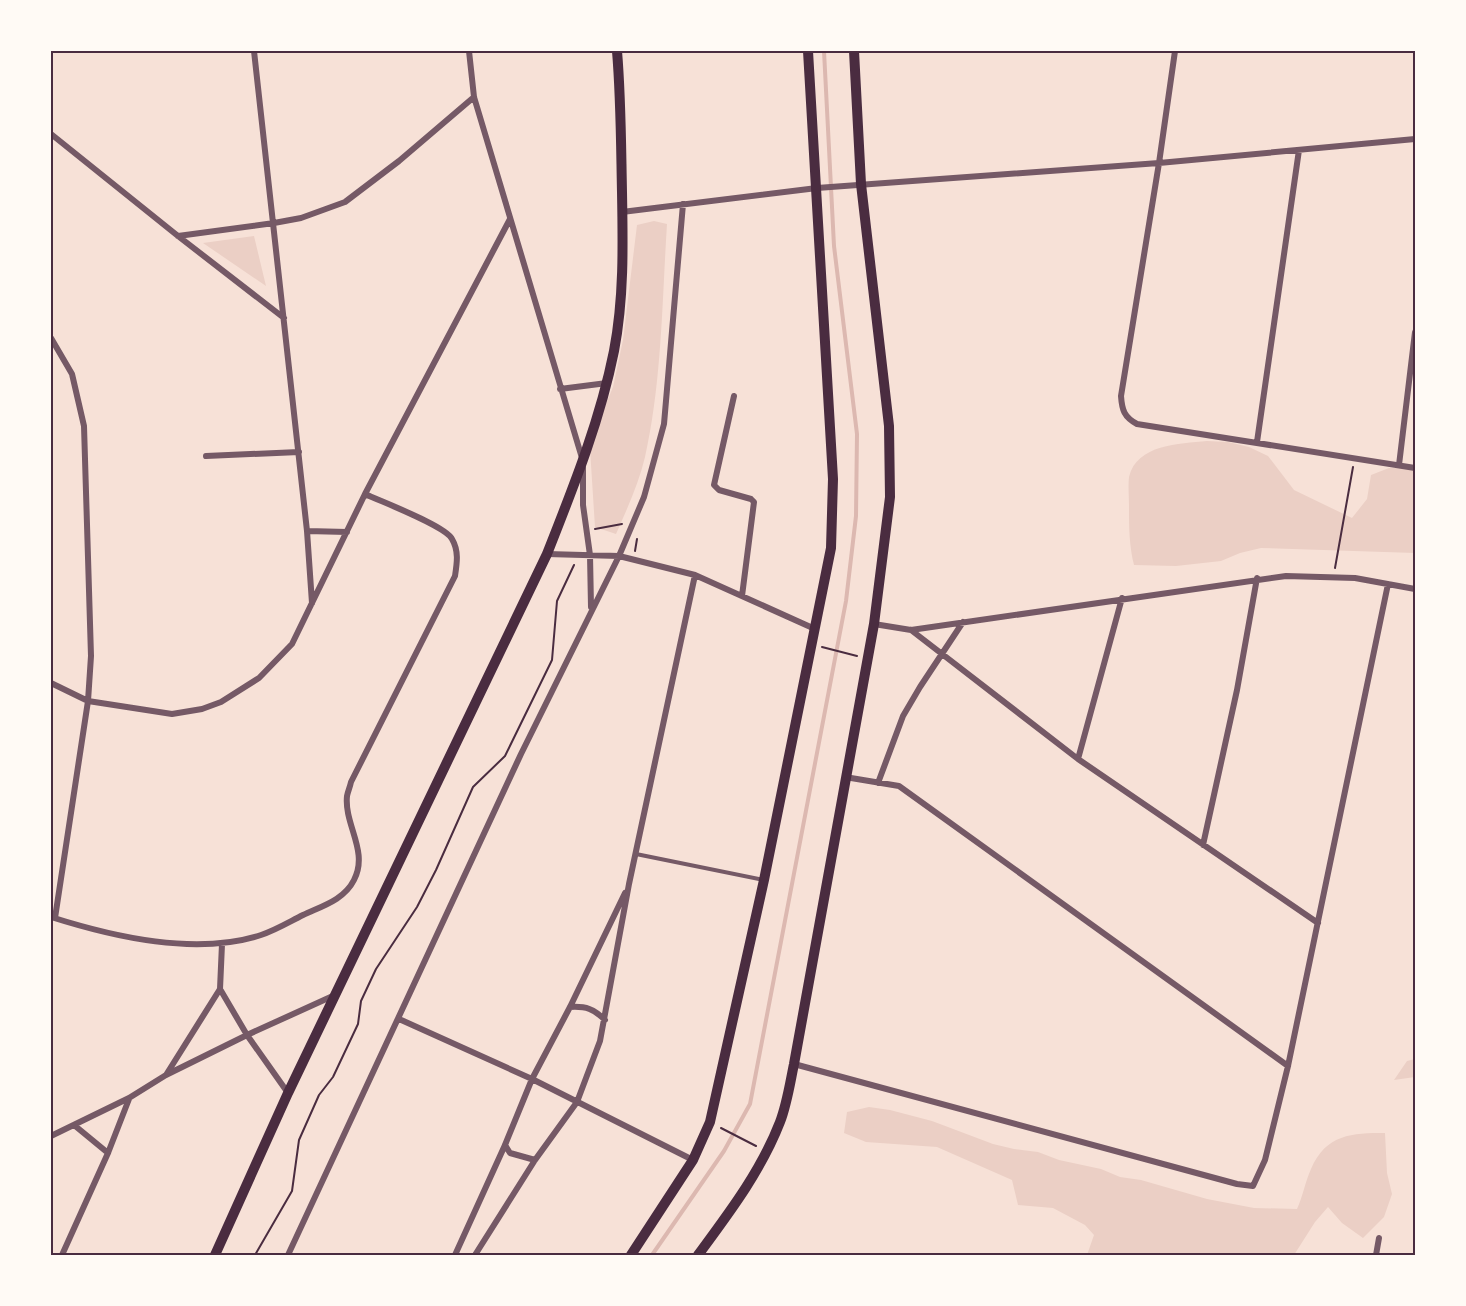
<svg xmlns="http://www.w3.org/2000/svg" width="1466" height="1306" font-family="Jost,sans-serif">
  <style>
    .green { fill: #ebcfc5 }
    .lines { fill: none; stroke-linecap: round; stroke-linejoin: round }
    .stream { stroke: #dcb8b0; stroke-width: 4 }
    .path { stroke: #4a2c40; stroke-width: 2 }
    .service { stroke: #755966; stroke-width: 4 }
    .minor { stroke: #755966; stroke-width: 6 }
    .secondary { stroke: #4a2c40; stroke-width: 10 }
    .neatline { fill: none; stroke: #4a2c40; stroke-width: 2 }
  </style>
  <rect width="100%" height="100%" fill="#f7e1d7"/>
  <!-- green -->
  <path class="green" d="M 654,221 L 667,224 C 662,301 662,381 645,457 C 639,483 627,509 616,534 L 595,527 L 590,449 L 600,418 L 613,387 L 623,340 L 637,225 Z
    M 254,236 L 266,286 L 203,243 Z
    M 1207,441 L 1228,442 L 1249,447 L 1268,456 L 1294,490 L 1352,518 L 1367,499 L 1371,475 L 1389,468 L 1411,468 L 1415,473 L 1415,553 L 1261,548 L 1240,553 L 1221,561 L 1176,566 L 1134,565 C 1129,545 1129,526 1129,505 C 1129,497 1128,486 1129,477 C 1137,444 1179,444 1207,441 Z
    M 1415,1059 L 1415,1077 L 1394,1080 L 1407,1061 Z
    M 869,1107 L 890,1110 L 932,1121 L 993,1144 L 1014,1149 L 1038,1152 L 1059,1160 L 1101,1169 L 1120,1177 L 1141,1180 L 1207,1199 L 1254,1208 L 1297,1209 C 1303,1196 1305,1182 1311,1169 C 1326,1134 1352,1133 1385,1133 L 1387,1173 L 1392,1194 L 1384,1217 L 1363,1238 L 1342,1223 L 1328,1207 L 1315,1222 L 1294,1255 L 1087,1255 L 1094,1235 L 1085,1225 L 1053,1208 L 1018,1205 L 1012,1180 L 937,1147 L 866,1142 L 844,1133 L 847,1112 Z"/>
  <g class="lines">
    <!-- stream -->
    <path class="stream" d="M 652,1255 L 724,1151 L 750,1104 L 846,601 L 856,516 L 857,434 L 834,246 L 824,51"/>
    <!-- path -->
    <path class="path" d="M 595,529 L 622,524
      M 635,551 L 637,539
      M 1335,568 L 1353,467
      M 822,647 L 857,656
      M 721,1128 L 756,1146
      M 255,1255 L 292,1191 L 299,1140 L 319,1095 L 333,1077 L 358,1024 L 361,1001 L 376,969 L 417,907 L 436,870 L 473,787 L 505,756 L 552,660 L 557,601 L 574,565"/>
    <!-- service -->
    <path class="service" d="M 636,854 L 764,880"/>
    <!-- minor -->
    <path class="minor" d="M 254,51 L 307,531 L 312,603
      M 469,51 L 474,97 L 582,458
      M 1175,51 L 1159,163 L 1121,396 C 1122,410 1124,417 1137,424 L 1415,468
      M 51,134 L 178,236 L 284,318
      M 622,212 L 817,188 L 1159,163 L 1415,139
      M 178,236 L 274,223 L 301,218 L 345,202 L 399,161 L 474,97
      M 51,338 L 72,374 L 84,426 L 91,656 L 88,701 L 55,918
      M 560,389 L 607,383
      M 734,396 L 714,485 L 719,490 L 751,499 L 754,502 L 742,596
      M 1257,442 L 1299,150
      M 206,456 L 299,452
      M 1399,465 L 1415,332
      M 583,468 L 583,505 L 590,555 L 591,607
      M 307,531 L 347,532
      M 547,554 L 619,556 L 695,575 L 815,629
      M 874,624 L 911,630 L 1286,576 L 1355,578 L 1415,589
      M 911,630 L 1078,759 L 1318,923
      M 51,683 L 88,701 L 172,714 L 202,709 L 221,702 L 259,678 L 292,644 L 365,494 L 510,219
      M 1078,759 L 1122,598
      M 845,777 L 899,786 L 1288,1066
      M 878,783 L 903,716 L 920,687 L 963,622
      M 1203,845 L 1237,690 L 1257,578
      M 51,917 C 114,937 196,956 261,935 C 276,930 289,922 303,915 C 322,906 344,900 354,880 C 369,851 344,825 347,796 C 348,791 350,787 351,782 L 455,576 C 457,563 459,551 452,539 C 446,526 382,502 365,494
      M 220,989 L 247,1035 L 288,1093
      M 570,1007 C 586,1006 594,1009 605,1020
      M 399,1019 L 532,1079 L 693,1160
      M 794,1064 L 1237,1184 L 1253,1186 L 1265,1160 L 1288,1066 L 1388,584
      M 166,1075 L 220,989 L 222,944
      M 74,1125 L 108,1153
      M 51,1136 L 129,1098 L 166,1075 L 247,1035 L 335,995
      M 505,1145 L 510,1153 L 535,1160
      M 62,1255 L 108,1153 L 129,1099
      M 288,1255 L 521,754 L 619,556 L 644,497 L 664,424 L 683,204
      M 455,1255 L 505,1145 L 532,1079 L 570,1007 L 625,893
      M 475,1255 L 535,1160 L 577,1102 L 600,1041 L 629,884 L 695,575
      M 1376,1255 L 1379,1238"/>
    <!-- secondary -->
    <path class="secondary" d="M 215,1255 L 288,1093 L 547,554 C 573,488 600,421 614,351 C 624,299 623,245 622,192 C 621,145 621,98 617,51
      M 631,1255 L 693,1160 L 710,1122 L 764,880 L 831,548 L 833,479 L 808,51
      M 698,1255 C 729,1213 761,1171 780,1122 C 787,1104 790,1083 794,1064 L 874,624 L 890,497 L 889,426 L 861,184 L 854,51"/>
  </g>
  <!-- border -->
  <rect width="1466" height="1306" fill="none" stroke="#fffaf5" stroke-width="105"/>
  <rect x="52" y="52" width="1362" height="1202" class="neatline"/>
</svg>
